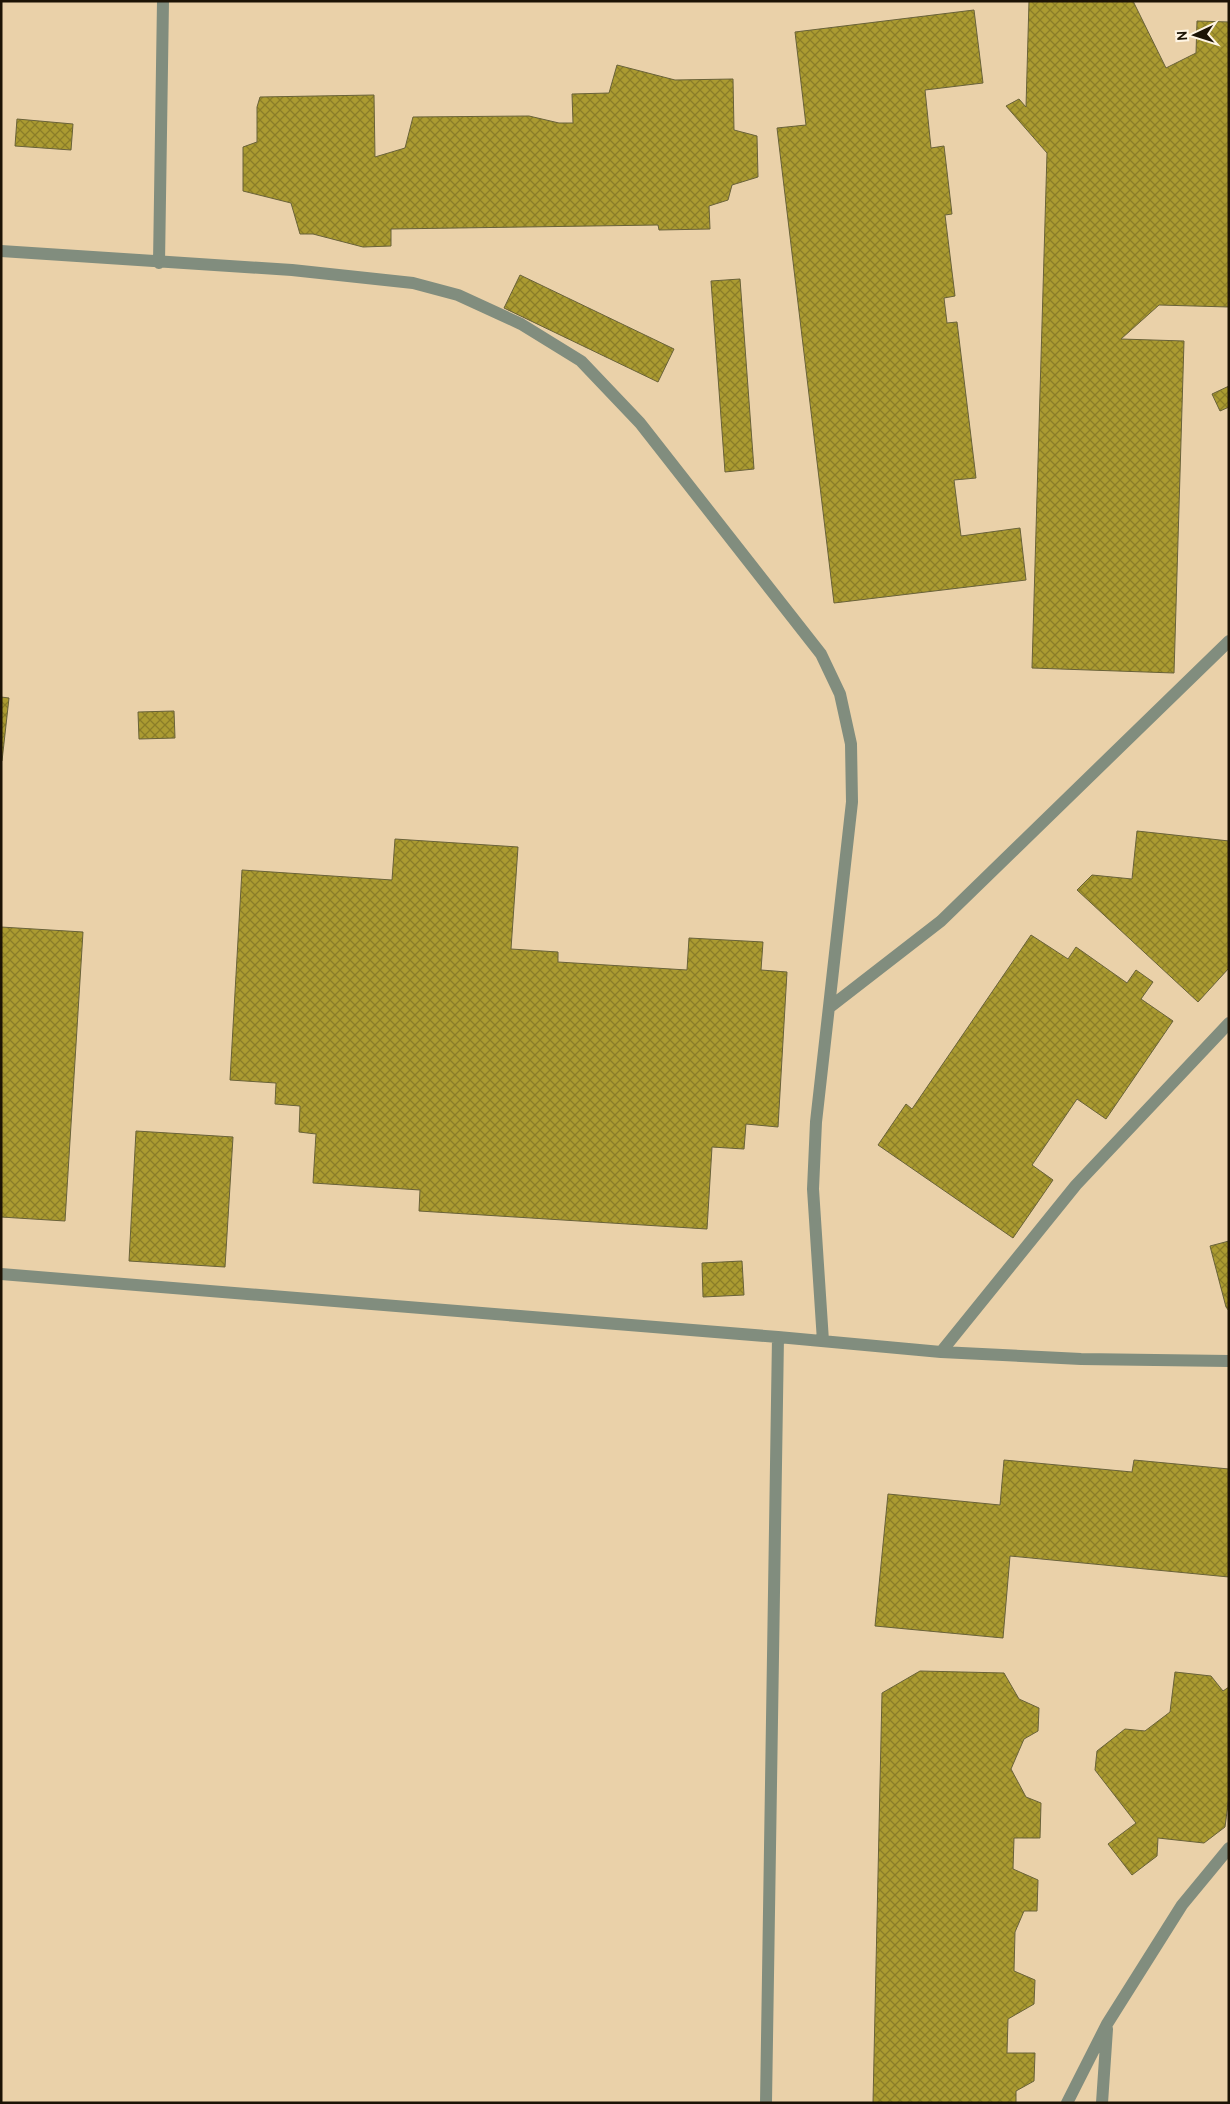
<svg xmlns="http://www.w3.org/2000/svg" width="1230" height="2104" font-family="Overpass,sans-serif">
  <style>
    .building { fill: url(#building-cross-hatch); stroke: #696239 }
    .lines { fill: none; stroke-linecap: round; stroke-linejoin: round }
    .minor { stroke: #818d7e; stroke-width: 12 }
  </style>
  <defs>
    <pattern id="building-cross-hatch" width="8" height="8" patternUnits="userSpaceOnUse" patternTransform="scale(1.25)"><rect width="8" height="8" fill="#ab9b31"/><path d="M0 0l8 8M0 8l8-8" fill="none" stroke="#8a7d28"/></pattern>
  </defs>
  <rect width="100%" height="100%" fill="#ead1a9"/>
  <!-- building -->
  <path class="building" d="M 1029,1 L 1133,1 L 1166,68 L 1196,53 L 1197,21 L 1229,22 L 1229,307 L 1159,305 L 1121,339 L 1184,341 L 1174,673 L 1032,668 L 1047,153 L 1006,106 L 1019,99 L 1026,107 Z
    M 974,10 L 983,83 L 925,90 L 931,148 L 944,146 L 952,214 L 945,215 L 955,296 L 944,298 L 947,323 L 957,322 L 976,478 L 954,480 L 961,536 L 1020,528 L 1026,580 L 834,603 L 777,128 L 806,125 L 795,32 Z
    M 617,65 L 675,80 L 733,79 L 734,130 L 757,136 L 758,177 L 732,185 L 728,200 L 709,206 L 710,229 L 659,230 L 658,225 L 391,229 L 391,246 L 363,247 L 313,234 L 300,234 L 291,203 L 243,191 L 243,147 L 257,142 L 257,107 L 260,97 L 374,95 L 375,157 L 405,148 L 413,117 L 529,116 L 559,123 L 573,123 L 572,94 L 609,93 Z
    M 17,119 L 73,124 L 71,150 L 15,146 Z
    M 520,275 L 674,349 L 658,382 L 504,308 Z
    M 740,279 L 754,469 L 725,472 L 711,281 Z
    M 1229,386 L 1229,407 L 1220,411 L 1212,394 Z
    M 1,697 L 9,698 L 2,761 L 1,761 Z
    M 174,711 L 175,738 L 139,739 L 138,712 Z
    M 1137,831 L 1229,841 L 1229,968 L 1198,1002 L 1077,890 L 1092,875 L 1132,879 Z
    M 395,839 L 518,847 L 511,949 L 558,952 L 558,962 L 687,970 L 689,938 L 763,942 L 761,970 L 787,972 L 778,1127 L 746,1124 L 744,1149 L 712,1147 L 707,1229 L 419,1211 L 420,1190 L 313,1183 L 316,1134 L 299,1132 L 300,1106 L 275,1104 L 276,1083 L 230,1080 L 242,870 L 392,880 Z
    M 1,927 L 83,932 L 65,1221 L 1,1217 Z
    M 1031,935 L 1068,959 L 1076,947 L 1127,983 L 1136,970 L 1153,982 L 1141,999 L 1173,1021 L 1106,1119 L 1077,1099 L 1032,1165 L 1053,1180 L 1013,1238 L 878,1145 L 906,1104 L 912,1109 Z
    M 136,1131 L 233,1137 L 225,1267 L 129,1261 Z
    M 1229,1241 L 1229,1311 L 1226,1307 L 1210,1246 Z
    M 742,1261 L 744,1295 L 703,1297 L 702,1263 Z
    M 1004,1460 L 1132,1472 L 1134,1460 L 1229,1469 L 1229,1577 L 1010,1556 L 1003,1638 L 875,1626 L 888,1494 L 1000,1505 Z
    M 920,1671 L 1004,1673 L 1019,1699 L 1039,1708 L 1038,1731 L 1024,1739 L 1011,1769 L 1026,1797 L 1041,1803 L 1040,1838 L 1014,1838 L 1013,1869 L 1038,1880 L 1037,1911 L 1024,1911 L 1015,1932 L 1014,1971 L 1035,1980 L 1034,2004 L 1008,2019 L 1007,2053 L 1035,2053 L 1034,2081 L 1016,2091 L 1016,2103 L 873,2103 L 882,1693 Z
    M 1175,1672 L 1211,1676 L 1223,1691 L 1229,1687 L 1229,1796 L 1225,1827 L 1204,1843 L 1158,1838 L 1157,1856 L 1132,1875 L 1108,1844 L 1136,1823 L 1095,1770 L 1097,1751 L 1125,1729 L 1145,1731 L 1170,1712 Z"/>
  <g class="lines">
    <!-- minor -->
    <path class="minor" d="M 1,251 L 292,270 L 413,283 L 458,295 L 521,324 L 581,361 L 640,423 L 821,654 L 840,694 L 851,744 L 852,802 L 816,1122 L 813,1189 L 823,1341
      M 159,263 L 163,1
      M 830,1007 L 941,921 L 1229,641
      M 1,1274 L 778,1337 L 941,1352 L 1081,1359 L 1229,1361
      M 941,1352 L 1076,1185 L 1229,1023
      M 766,2103 L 778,1337
      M 1067,2103 L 1107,2024 L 1182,1905 L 1229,1848
      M 1102,2103 L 1107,2029"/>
  </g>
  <!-- border -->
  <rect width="1230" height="2104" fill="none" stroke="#1c1305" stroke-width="5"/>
  <!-- north arrow -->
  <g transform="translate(1195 35) rotate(266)" stroke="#fff5e4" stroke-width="4" paint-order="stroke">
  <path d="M0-4L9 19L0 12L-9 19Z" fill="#1c1305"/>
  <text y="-8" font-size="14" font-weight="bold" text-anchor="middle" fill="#1c1305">N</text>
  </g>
</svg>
